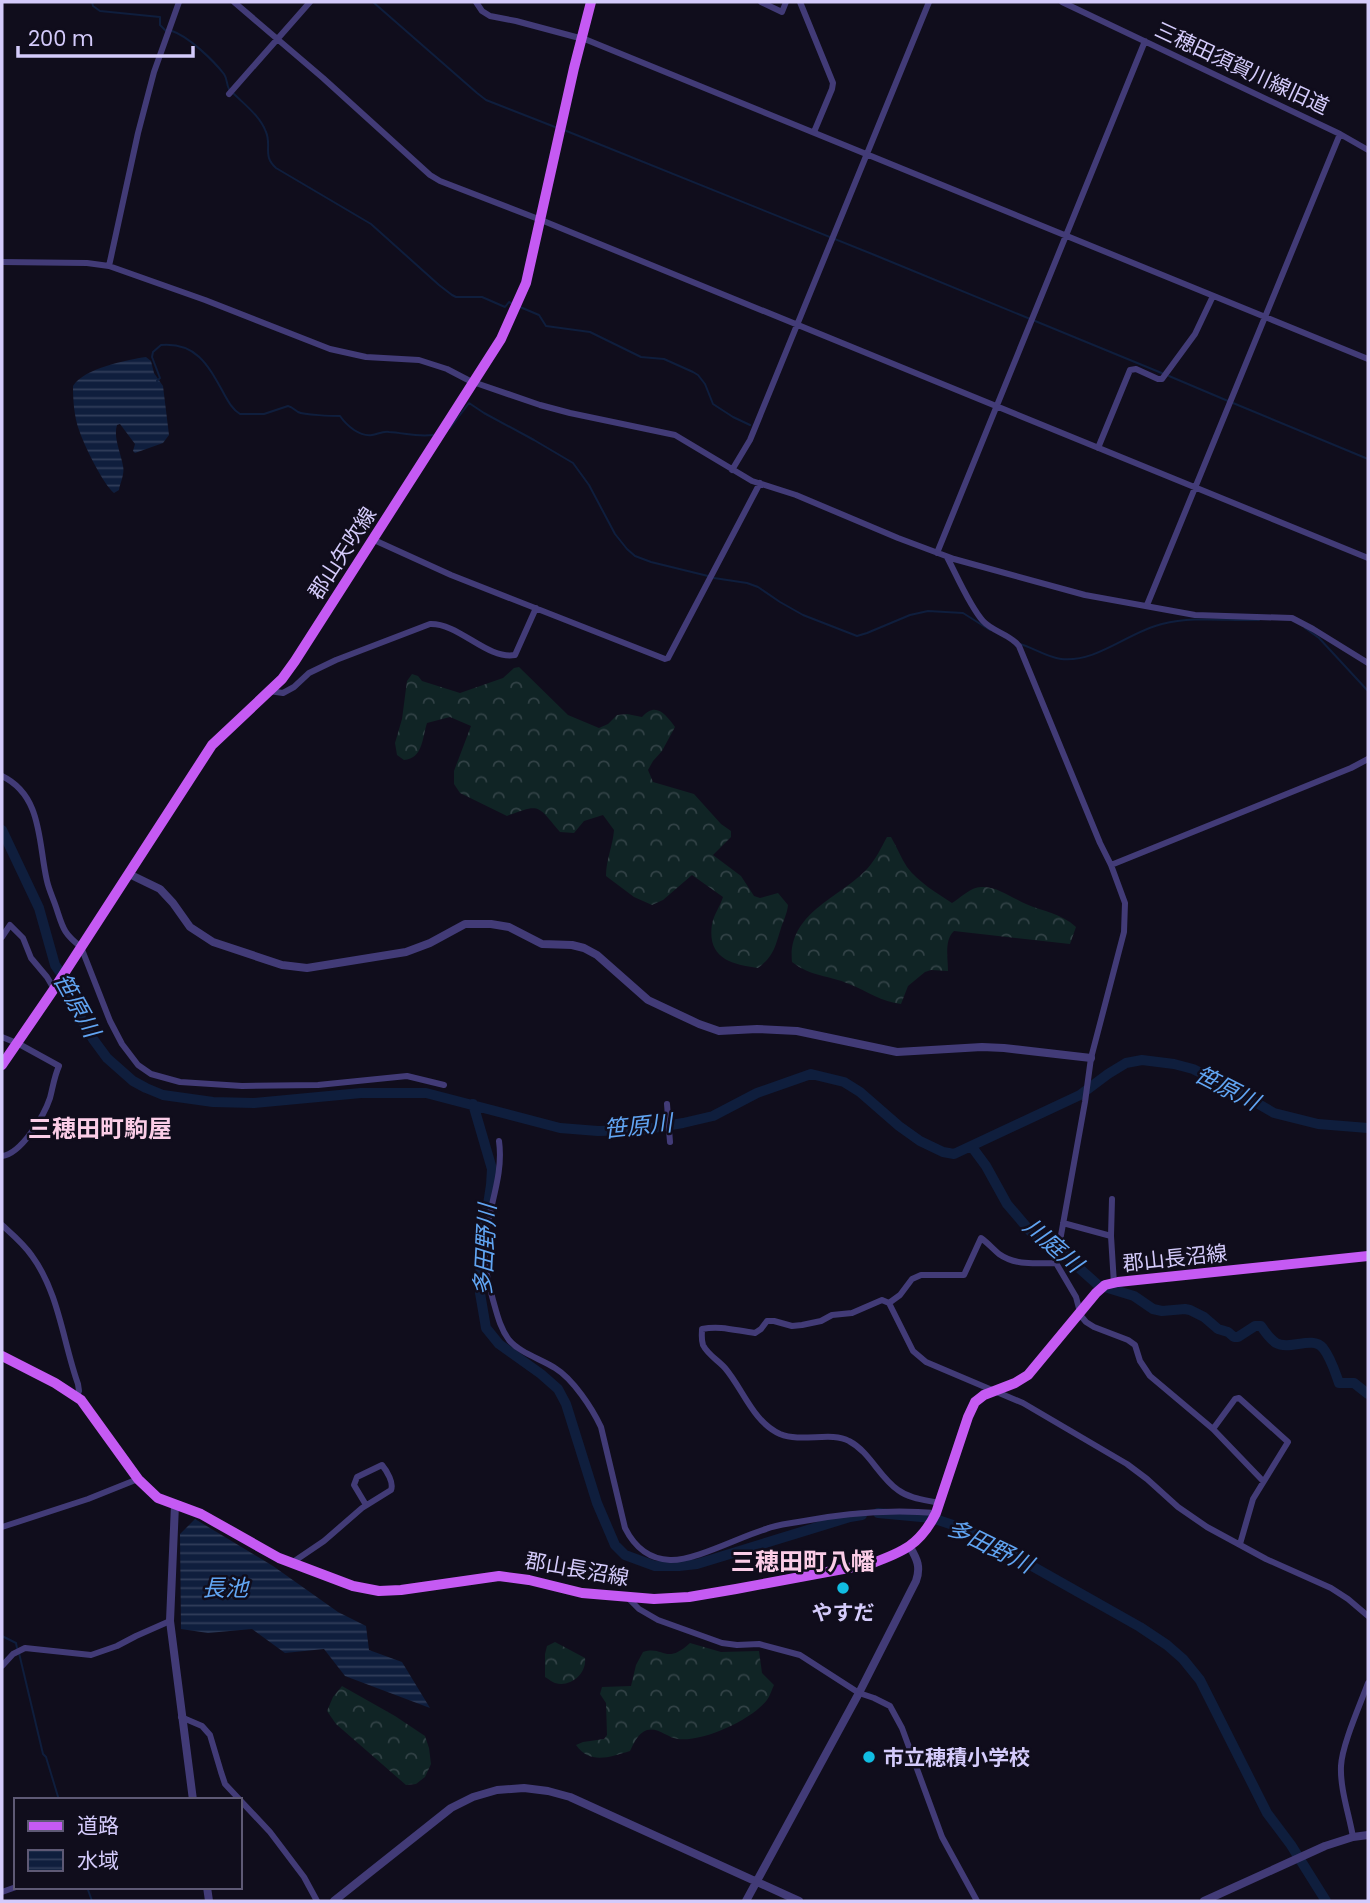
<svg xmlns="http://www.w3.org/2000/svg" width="1370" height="1903" font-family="Poppins,'Noto Sans JP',sans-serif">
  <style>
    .forest { fill: url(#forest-crowns) }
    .water { fill: url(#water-rules) }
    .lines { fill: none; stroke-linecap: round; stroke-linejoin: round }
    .stream { stroke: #0f1e3d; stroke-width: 2 }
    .river { stroke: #0f1e3d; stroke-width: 10 }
    .minor { stroke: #423b77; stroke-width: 6 }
    .tertiary { stroke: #423b77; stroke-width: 8 }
    .primary { stroke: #c55af3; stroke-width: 10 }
    .poi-dot { fill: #11bde2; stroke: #100d1c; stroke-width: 2.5 }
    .labels { text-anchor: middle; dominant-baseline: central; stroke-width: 5; stroke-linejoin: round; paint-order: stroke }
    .street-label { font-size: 21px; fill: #d4cbfb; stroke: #100d1c }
    .poi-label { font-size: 21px; font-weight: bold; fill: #d4cbfb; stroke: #100d1c }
    .water-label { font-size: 23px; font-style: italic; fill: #61a5f3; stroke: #100d1c }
    .quarter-label { font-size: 24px; font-weight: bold; fill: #fbcde7; stroke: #100d1c }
  </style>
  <defs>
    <pattern id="forest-crowns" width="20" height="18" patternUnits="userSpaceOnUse" patternTransform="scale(1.75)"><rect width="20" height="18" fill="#102425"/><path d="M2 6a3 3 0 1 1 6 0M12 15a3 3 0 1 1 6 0" fill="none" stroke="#324246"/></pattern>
    <pattern id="water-rules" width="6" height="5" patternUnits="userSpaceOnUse" patternTransform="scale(1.75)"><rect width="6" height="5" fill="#0f1e3d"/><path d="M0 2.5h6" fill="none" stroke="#313d5a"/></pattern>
  </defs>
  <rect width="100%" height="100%" fill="#100d1c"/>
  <!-- forest -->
  <path class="forest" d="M 519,667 L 568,715 L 599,728 L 608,724 L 617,715 L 627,714 L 642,717 C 656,701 666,715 675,727 L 662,751 L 653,761 L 648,770 L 653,782 L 694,794 L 721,824 L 731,831 L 731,837 L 713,855 L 741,876 L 754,896 L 760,898 L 778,893 L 788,905 C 787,914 784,919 781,928 C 775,947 774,956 758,968 C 730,964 707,958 712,924 C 714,914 720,907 723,897 L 692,875 L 663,900 L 652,905 L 634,897 L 606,876 C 606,859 613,846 614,830 L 603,815 L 584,821 L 574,833 L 560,832 C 537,805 541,803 507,816 L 460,793 L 454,784 L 454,771 L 471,726 L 450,717 L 427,723 C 422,739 423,758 404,760 L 397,755 L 395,743 L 402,719 L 407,681 L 412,674 L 418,676 L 422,681 L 460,693 L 503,678 L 514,668 Z
    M 887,837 L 891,837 C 897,847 901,858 907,867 C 918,882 937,893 952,903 C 960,898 971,887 981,887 C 997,886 1012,898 1026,904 C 1044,912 1061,913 1076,927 L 1070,944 L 954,931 C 944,940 948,958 948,971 L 931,970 L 925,972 L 908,986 L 901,1004 C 882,1002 867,991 849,984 C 829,975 811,977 792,962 C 787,913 840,898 867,869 C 876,859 881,848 887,837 Z
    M 555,1642 L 585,1658 C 587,1674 570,1688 555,1683 C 552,1682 547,1678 545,1677 L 545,1654 L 547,1646 Z
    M 690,1643 L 721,1652 L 759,1651 L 762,1673 L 774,1685 C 772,1689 770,1696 767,1700 C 751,1720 703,1742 678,1739 C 668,1738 658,1727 647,1730 C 638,1733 634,1743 630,1751 C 610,1757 590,1765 576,1745 L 583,1742 L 604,1739 L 607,1735 L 606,1703 L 600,1694 L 602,1687 L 631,1686 L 636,1665 L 643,1652 C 664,1645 665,1666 690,1643 Z
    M 342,1686 L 395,1716 L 425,1736 L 429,1748 L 431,1764 L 425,1777 L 416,1784 L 406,1785 L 336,1724 L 327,1711 L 333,1697 Z"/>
  <!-- water -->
  <path class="water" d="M 146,357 L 151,361 L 154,373 L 163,386 L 169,435 L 163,443 L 135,453 L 133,451 L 135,444 L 120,424 L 117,425 C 113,438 121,453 123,466 C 125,474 120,483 119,490 L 114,493 C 103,484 84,445 79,430 C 74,416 73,400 73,386 C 84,368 127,360 146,357 Z
    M 195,1519 L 273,1566 L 338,1612 L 366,1626 L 369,1650 L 402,1662 L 430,1708 L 345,1676 L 324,1649 L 285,1653 L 252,1629 L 208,1633 L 181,1629 L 180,1534 Z"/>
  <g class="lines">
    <!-- stream -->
    <path class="stream" d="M 92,2 L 93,6 L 100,11 L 160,17 L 160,25 L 166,31
      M 373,2 L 477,93 L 486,100 L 555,127
      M 172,31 C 188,36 213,60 224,74 C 228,80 226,84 229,89
      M 233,93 C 245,105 260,116 266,132 C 272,146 262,156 276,168 L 371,224 L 439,285 L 452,295 L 456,297 L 482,297 L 505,307 L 509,302 L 511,303
      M 564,130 L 877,256 L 1164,374
      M 520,307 L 539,315 L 546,326 L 590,332 L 641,357 L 664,359 L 693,372 L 698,375 L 705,384 L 713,404 L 733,417 L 750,425
      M 1169,376 L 1228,401
      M 157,381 L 160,378 L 152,357 L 153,352 L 161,345 C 196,342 208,365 223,392 C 228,401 232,409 240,414 L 264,414 L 288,406 C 292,407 295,410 298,412 C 304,415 333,416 340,416 C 347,426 360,437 372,435 C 378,434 383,431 389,432 C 405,433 416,437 433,435
      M 1233,403 L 1368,459
      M 450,428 L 469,403 L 484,413 L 534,440 L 573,463 L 589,485 L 615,534 L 627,549 L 635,556 L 651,562 L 708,576
      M 714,578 L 747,583 L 758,587 L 780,602 L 803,615 L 857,636 L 867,633 L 910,615 L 928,611 L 963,613 L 990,630
      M 1305,628 L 1319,638 L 1368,691
      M 1020,644 C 1034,648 1046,657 1061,659 C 1097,663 1128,632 1162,624 C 1194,616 1227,621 1259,620
      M 2,1636 L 16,1643 L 17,1648
      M 19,1653 L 43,1754 L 46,1757 L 59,1800
      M 87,1887 L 92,1901"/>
    <!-- river -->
    <path class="river" d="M 2,830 L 39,908 L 55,965 L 65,979 L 78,1013 L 93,1039 L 107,1058 L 133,1081 L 146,1088 L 163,1095 L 213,1102 L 254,1103 L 361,1093 L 426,1093 L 560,1128 L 598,1131 L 641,1130 L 683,1123 L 713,1116 L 757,1093 L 811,1074 L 844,1082 L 860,1092 L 899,1126 L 920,1141 L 943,1152 L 954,1154 L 1080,1095 L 1108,1074 L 1126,1063 L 1142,1060 L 1174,1064 L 1193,1069 L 1229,1087 L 1274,1113 L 1318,1124 L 1368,1128
      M 473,1104 L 492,1169 L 491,1185 L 481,1249 L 480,1293 L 486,1328 L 499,1344 L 541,1374 L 558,1389 L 566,1404 L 597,1503 L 615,1545 L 625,1555 L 655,1566 L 679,1566 L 697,1564 L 850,1517 L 862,1515
      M 972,1147 L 986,1166 L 1007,1204 L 1030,1231 L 1045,1243 L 1054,1245 L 1065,1251 L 1079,1268 L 1098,1285 L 1134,1296 L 1153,1309 L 1162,1311 L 1185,1309 L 1190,1310 L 1204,1317 L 1218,1329 L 1228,1332 L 1234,1337 L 1238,1337 L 1255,1326 L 1261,1326 C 1265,1332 1270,1339 1276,1343 C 1290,1351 1312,1335 1323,1348 C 1331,1358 1335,1372 1339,1383 L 1354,1383 L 1368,1394
      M 878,1513 L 932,1518 L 968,1530 L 1140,1627 L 1167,1645 L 1183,1659 L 1200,1680 L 1267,1813 L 1291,1845 L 1326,1901"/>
    <!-- minor -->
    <path class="minor" d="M 234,2 L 323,78 L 430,175 L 440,181 L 541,220 L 1368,558
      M 476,2 L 482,11 L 490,16 L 516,21 L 587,40 L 1368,359
      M 761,2 L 782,12 L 786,2
      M 800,2 L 833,83 L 832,89 L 814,132
      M 1062,2 L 1340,134 L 1368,150
      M 229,94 L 310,2
      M 2,262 L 87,263 L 109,266 L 205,300 L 330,349 L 366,357 L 419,360 L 447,369 L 470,381 L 540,405 L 570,413 L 675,435 L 752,481 L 796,495 L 898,538 L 954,559 L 1085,595 L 1195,615 L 1292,618 L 1313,629 L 1368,663
      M 109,266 L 138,133 L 154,72 L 179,2
      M 1098,448 L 1130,370 L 1136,369 L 1158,379 L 1162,379 L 1195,334 L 1213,296
      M 732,470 L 750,440 L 929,2
      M 374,540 L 451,575 L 665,659 L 668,658 L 760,483
      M 937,553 L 1145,41
      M 947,557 C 956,574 970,607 983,621 C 993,632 1010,634 1019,646 L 1100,843 L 1111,865 L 1125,903 L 1124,932 L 1091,1058 L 1085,1102 L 1056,1263 L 1076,1297 L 1081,1316 L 1086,1322 L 1094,1327 L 1128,1340 L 1135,1345 L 1140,1361 L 1150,1376 L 1213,1429 L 1263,1481
      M 1147,605 L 1340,134
      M 269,691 L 283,693 L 294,687 L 309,673 L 336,660 L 430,624 C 459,623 487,660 515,655 L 536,608
      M 2,776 C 43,796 38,843 47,881 C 49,890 53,898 56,907 C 63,928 63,933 81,947 L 110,1021 L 122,1044 L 138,1065 L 151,1074 L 180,1082 L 242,1086 L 318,1085 L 407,1076 L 444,1085
      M 1111,865 L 1351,768 L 1368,759
      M 2,937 L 10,925 L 23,938 L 31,958 L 47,977 L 54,989
      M 2,1037 L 19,1044 L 59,1066 C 54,1077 53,1087 50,1098 C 44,1116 21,1154 2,1156
      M 667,1104 L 670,1142
      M 499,1141 C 504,1176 488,1208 485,1242 C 483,1262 488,1281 493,1300 C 497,1314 500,1328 509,1340 C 520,1353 541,1359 555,1368 C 573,1379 592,1408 601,1427 L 625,1528 C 634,1546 648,1559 670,1560 C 695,1561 739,1537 766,1529 C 776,1525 787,1524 798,1522 C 843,1513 890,1509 936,1513
      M 1112,1199 L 1111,1236 L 1114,1284
      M 1063,1223 L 1111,1236
      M 2,1225 C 13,1235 24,1244 32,1256 C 59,1293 63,1342 78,1384 L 79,1391 L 77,1396
      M 889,1303 L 913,1351 L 926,1362 L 1023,1403 L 1127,1464 L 1147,1479 L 1178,1507 L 1207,1527 L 1266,1559 L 1331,1588 L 1348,1599 L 1368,1616
      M 1213,1429 L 1235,1399 L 1239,1398 L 1288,1442 L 1253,1499 L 1240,1544
      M 939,1503 C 926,1500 910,1499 898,1490 C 879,1477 870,1452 849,1441 C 831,1431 802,1443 780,1434 C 753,1422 743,1389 725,1368 C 718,1360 708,1355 703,1345 C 701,1339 702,1334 702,1329 C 721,1325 737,1331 755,1333 L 761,1329 L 767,1321 L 774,1321 L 792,1326 L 802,1325 L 821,1321 L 832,1315 L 852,1313 L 882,1300 L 889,1303 L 900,1295 L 912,1279 L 921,1275 L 964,1275 L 981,1238 C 988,1243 993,1249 999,1254 C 1016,1266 1036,1263 1056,1263
      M 2,1527 L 88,1499 L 138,1479
      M 293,1562 L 324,1541 L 362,1508 L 391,1490 C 394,1483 387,1471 382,1465 L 357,1477 L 354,1485 L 366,1505
      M 628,1598 L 639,1609 L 658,1620 L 722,1643 L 737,1645 L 759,1644 L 800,1655 L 859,1693 L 874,1698 L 890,1706 L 902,1728 L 942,1837 L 977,1901
      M 2,1666 L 13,1654 L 25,1648 L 91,1655 L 117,1646 L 136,1636 L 170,1621
      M 181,1717 L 202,1726 L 210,1735 L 221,1772 L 225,1784 L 270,1832 L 304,1877 L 317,1901
      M 1353,1837 C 1349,1814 1340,1789 1341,1766 C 1342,1745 1360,1705 1368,1683
      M 2,1892 L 16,1887"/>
    <!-- tertiary -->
    <path class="tertiary" d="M 129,874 L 160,889 L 173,903 L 190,927 L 213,942 L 282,965 L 307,968 L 406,952 L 430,943 L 465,924 L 491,924 L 509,927 L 542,944 L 572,945 L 584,948 L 597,955 L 648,1000 L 699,1024 L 719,1031 L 757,1029 L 797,1031 L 897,1052 L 982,1047 L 1004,1048 L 1091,1058
      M 175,1505 L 170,1621 L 193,1800
      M 207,1887 L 209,1901
      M 334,1901 L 451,1808 L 473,1797 L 497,1790 L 524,1788 L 548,1791 L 570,1797 L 799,1901
      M 746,1901 L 859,1693 L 916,1581 C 921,1567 917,1559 910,1547
      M 1204,1901 L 1325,1846 L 1353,1837 L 1368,1835"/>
    <!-- primary -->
    <path class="primary" d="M 2,1065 L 54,989 L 212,745 L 282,679 L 295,661 L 501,339 L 526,283 L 574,68 L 591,2
      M 2,1356 L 55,1383 L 81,1400 L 138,1479 L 158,1498 L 201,1514 L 279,1558 L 353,1586 L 379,1591 L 401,1590 L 499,1576 L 529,1580 L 582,1593 L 654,1599 L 689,1597 L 736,1589 L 870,1564 C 903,1552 920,1545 936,1513 L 968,1417 L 975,1402 L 984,1395 L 1015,1383 L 1028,1375 L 1096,1293 L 1105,1285 L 1118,1282 L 1368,1256"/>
  </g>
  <!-- markers -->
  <g class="poi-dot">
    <circle cx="843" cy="1588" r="7"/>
    <circle cx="869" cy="1757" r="7"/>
  </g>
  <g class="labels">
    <!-- street labels -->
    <g class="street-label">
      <text transform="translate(1242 68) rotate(25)">三穂田須賀川線旧道</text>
      <text transform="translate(342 553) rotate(-57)">郡山矢吹線</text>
      <text transform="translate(1175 1258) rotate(-6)">郡山長沼線</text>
      <text transform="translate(577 1569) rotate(10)">郡山長沼線</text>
    </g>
    <!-- poi labels -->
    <g class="poi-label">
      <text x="843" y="1612">やすだ</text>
      <text x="883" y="1757" text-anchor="start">市立穂積小学校</text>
    </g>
    <!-- water labels -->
    <g class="water-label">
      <text transform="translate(77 1005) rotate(61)">笹原川</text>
      <text transform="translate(1227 1088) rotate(27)">笹原川</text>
      <text transform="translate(638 1126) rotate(-6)">笹原川</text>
      <text transform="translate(1053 1245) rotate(41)">川庭川</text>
      <text transform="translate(485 1250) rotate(-87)">多田野川</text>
      <text transform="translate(990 1546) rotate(26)">多田野川</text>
      <text x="225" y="1588">長池</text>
    </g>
    <!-- quarter labels -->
    <g class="quarter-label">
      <text x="100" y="1128">三穂田町駒屋</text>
      <text x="803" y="1561">三穂田町八幡</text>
    </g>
  </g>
  <!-- border -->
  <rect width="1370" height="1903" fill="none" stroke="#d4cbfb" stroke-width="7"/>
  <!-- legend -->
  <rect x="14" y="1798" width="228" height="91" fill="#100d1c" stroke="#5e5975" stroke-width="2"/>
  <rect x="28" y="1821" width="35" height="10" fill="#c55af3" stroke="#5e5975" stroke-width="2"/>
  <text x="77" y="1833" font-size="21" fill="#d4cbfb">道路</text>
  <rect x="28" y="1850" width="35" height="21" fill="url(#water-rules)" stroke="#5e5975" stroke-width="2"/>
  <text x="77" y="1868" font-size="21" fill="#d4cbfb">水域</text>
  <!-- scale -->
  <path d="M18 46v10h175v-10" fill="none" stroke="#d4cbfb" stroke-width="3.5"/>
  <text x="28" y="46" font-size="21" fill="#d4cbfb" stroke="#100d1c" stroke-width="5" paint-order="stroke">200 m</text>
</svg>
